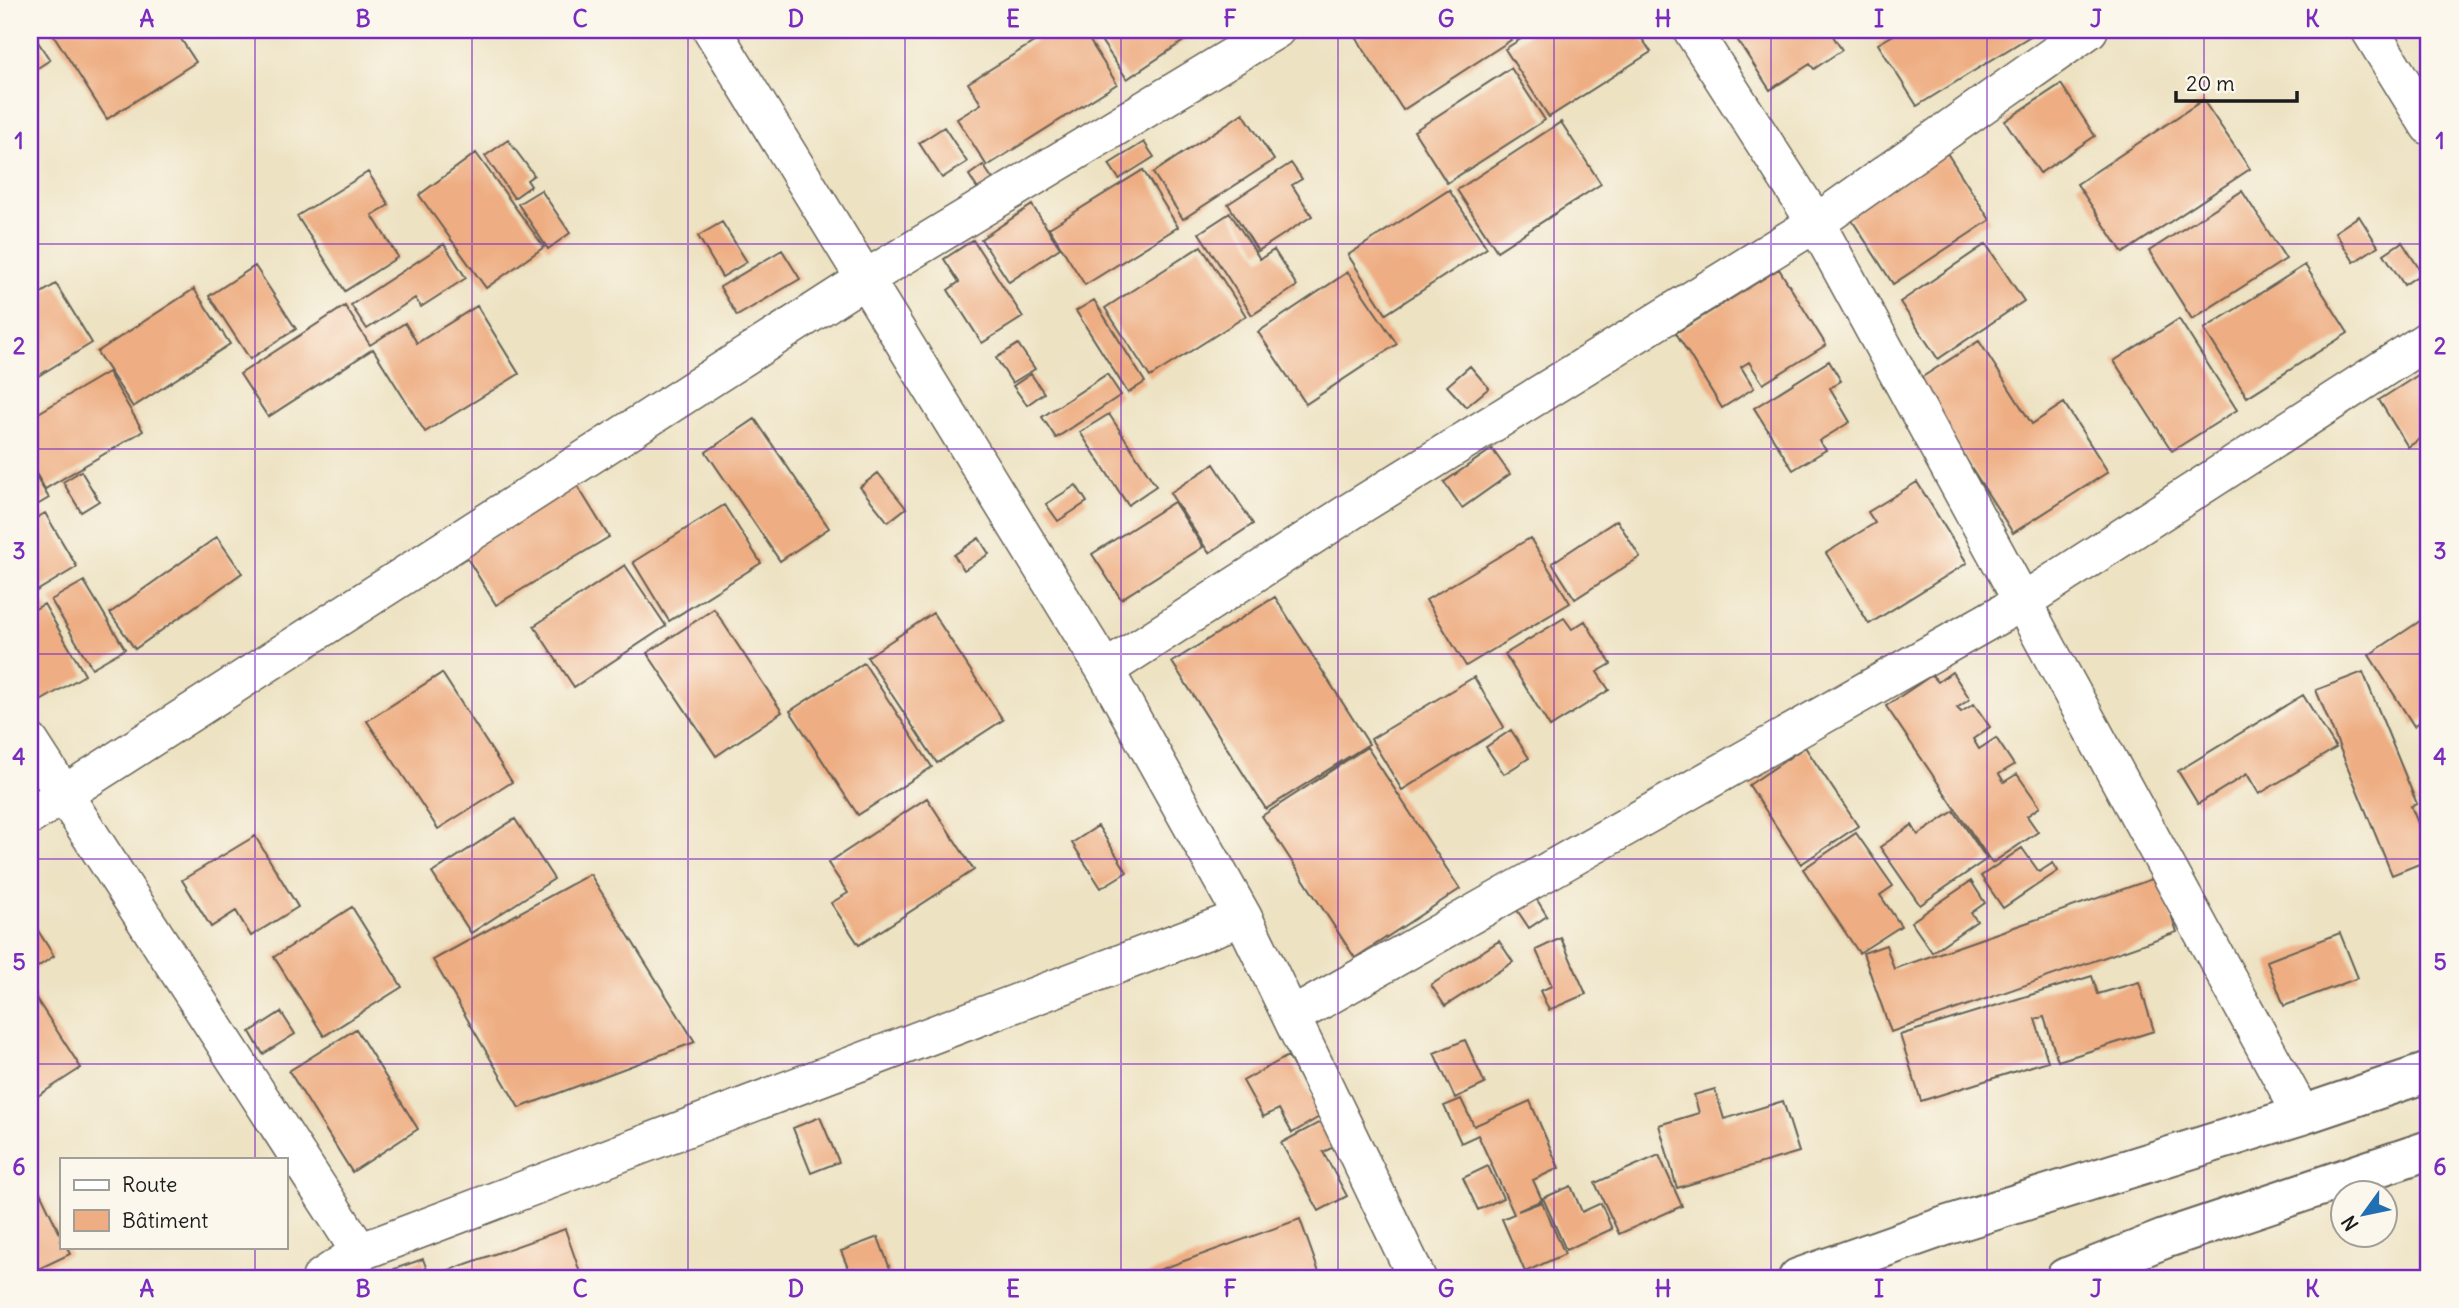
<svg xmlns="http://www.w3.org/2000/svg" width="2459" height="1308" font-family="Delius,sans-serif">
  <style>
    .building { fill: #eead82 }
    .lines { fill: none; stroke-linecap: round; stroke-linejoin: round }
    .street-casing { stroke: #656156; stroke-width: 40 }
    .primary-casing { stroke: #656156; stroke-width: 42 }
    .street { stroke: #fff; stroke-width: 37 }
    .primary { stroke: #fff; stroke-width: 38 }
    .grid { fill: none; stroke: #7b2cbf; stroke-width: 2; stroke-opacity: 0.55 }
    .neatline { fill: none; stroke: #7b2cbf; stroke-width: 2.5 }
    .grid-label { font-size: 23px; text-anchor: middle; font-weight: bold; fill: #7b2cbf }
  </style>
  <rect width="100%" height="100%" fill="#fbf7ec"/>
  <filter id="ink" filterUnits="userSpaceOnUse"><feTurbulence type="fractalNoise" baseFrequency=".0143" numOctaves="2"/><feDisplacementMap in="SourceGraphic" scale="14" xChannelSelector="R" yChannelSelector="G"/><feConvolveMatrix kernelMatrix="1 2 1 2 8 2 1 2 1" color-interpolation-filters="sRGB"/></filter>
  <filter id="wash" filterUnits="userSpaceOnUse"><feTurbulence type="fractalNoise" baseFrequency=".00686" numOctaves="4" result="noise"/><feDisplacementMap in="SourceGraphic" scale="28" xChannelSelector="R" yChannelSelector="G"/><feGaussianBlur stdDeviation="1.57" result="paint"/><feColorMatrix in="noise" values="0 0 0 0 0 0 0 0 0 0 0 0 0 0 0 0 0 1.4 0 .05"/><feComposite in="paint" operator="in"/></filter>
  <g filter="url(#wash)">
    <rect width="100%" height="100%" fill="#ede2c2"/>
    <g id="blocks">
      <!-- building -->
      <path class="building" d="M 30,30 L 50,60 L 30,73 Z
        M 53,30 L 175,30 L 196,62 L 107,119 L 51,31 Z
        M 1053,30 L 1083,30 L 1117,84 L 987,166 L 957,119 L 981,104 L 968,83 Z
        M 1094,30 L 1200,30 L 1127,79 Z
        M 1371,30 L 1504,30 L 1511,40 L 1403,110 L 1357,39 Z
        M 1535,30 L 1636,30 L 1651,52 L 1549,117 L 1505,49 Z
        M 1731,30 L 1829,30 L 1842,50 L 1814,69 L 1810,64 L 1770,90 Z
        M 1902,30 L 2028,30 L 2032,35 L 1917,106 L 1878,44 Z
        M 1511,68 L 1545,120 L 1447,183 L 1414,131 Z
        M 2061,84 L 2095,136 L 2040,173 L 2005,121 Z
        M 2203,100 L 2250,169 L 2123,253 L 2077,184 Z
        M 1243,113 L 1274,160 L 1183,219 L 1153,173 Z
        M 1561,122 L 1601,184 L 1497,251 L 1457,190 Z
        M 944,127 L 967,162 L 942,178 L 919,143 Z
        M 508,140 L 534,175 L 527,180 L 531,186 L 514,198 L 485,156 Z
        M 1144,142 L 1154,157 L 1119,179 L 1109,164 Z
        M 476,153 L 544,247 L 486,288 L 419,195 Z
        M 1947,153 L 1990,220 L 1893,284 L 1848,214 Z
        M 1291,163 L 1302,179 L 1292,185 L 1312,216 L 1258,251 L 1228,204 Z
        M 983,165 L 994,181 L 979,191 L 969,175 Z
        M 1143,170 L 1178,227 L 1085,285 L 1049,228 Z
        M 368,172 L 389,205 L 372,215 L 398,257 L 345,291 L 297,216 Z
        M 541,190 L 570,233 L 548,249 L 518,204 Z
        M 1449,190 L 1487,248 L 1386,314 L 1348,255 Z
        M 2242,191 L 2286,259 L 2192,319 L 2149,251 Z
        M 1032,205 L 1060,248 L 1009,282 L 981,239 Z
        M 1230,213 L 1260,259 L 1274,250 L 1297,286 L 1252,315 L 1199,233 Z
        M 2359,216 L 2378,246 L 2354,262 L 2335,232 Z
        M 722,222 L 747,262 L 722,277 L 698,236 Z
        M 973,240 L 1023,317 L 982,343 L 948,290 L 959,282 L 944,259 Z
        M 2402,242 L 2422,273 L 2404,285 L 2384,254 Z
        M 444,244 L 466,278 L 421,307 L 415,298 L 367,329 L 351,305 Z
        M 1986,244 L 2024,301 L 1938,359 L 1900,302 Z
        M 1201,246 L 1246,316 L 1150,377 L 1105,308 Z
        M 782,250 L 800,279 L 737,316 L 720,287 Z
        M 2305,265 L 2348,333 L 2247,397 L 2204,329 Z
        M 255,266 L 296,329 L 250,359 L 209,296 Z
        M 1779,269 L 1826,345 L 1763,384 L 1749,362 L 1741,367 L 1754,388 L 1722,408 L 1676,333 Z
        M 1348,272 L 1397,344 L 1306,404 L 1258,332 Z
        M 56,284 L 92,343 L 30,381 L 30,300 Z
        M 194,289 L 230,344 L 133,407 L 97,352 Z
        M 1094,300 L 1145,382 L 1128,393 L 1076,311 Z
        M 345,306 L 370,345 L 405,323 L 417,343 L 477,306 L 519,374 L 425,432 L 373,349 L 268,417 L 240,374 Z
        M 2179,319 L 2237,410 L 2172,451 L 2114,361 Z
        M 1979,341 L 2032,424 L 2064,403 L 2108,472 L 2013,533 L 1916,381 Z
        M 1018,344 L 1035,369 L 1012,383 L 996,358 Z
        M 1829,361 L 1841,381 L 1830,388 L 1850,422 L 1819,441 L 1826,450 L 1793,470 L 1754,408 Z
        M 1470,366 L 1489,388 L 1466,407 L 1447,386 Z
        M 2429,368 L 2429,433 L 2408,447 L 2379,400 Z
        M 108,372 L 143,431 L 45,489 L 30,463 L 30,418 Z
        M 1031,374 L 1044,393 L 1027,405 L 1013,386 Z
        M 1107,374 L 1121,395 L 1056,438 L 1042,417 Z
        M 1109,414 L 1156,486 L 1128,505 L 1080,432 Z
        M 755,419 L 829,528 L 780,561 L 706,452 Z
        M 1492,449 L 1510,474 L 1462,508 L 1444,482 Z
        M 1214,464 L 1253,524 L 1209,553 L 1170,493 Z
        M 81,471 L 99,501 L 81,512 L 63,482 Z
        M 878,473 L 906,508 L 888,522 L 860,487 Z
        M 36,477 L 49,498 L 30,509 L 30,481 Z
        M 1917,482 L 1967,563 L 1869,624 L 1826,553 L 1875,523 L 1868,512 Z
        M 577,485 L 609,537 L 496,605 L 464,553 Z
        M 1076,485 L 1087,502 L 1058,521 L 1046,504 Z
        M 1174,502 L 1203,547 L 1121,599 L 1092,554 Z
        M 724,505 L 761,563 L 669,621 L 633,562 Z
        M 45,513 L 77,567 L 30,595 L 30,522 Z
        M 1617,520 L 1640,557 L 1575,599 L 1552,563 Z
        M 217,537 L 242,573 L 135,649 L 110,613 Z
        M 979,538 L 989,554 L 964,570 L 954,555 Z
        M 1530,538 L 1570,603 L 1466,666 L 1426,600 Z
        M 625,565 L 666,626 L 574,687 L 534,626 Z
        M 84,581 L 125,649 L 92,668 L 51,600 Z
        M 1275,597 L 1369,744 L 1266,809 L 1172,662 Z
        M 44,604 L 85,675 L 32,706 L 30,703 L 30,612 Z
        M 714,609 L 782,712 L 716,756 L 647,653 Z
        M 933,613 L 1003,720 L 937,763 L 867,657 Z
        M 2429,615 L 2429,716 L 2414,726 L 2369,655 Z
        M 1564,618 L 1572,629 L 1585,621 L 1611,664 L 1597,672 L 1609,690 L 1550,727 L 1505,654 Z
        M 864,663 L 932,767 L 858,815 L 790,711 Z
        M 1952,672 L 1970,699 L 1957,708 L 1961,712 L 1974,704 L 1990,727 L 1973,739 L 1979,749 L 1996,738 L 2014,765 L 1999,774 L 2004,782 L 2017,774 L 2040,807 L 2027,816 L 2038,832 L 1992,863 L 1886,706 L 1932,675 L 1938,682 Z
        M 2363,672 L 2417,804 L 2411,806 L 2429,850 L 2429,860 L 2392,875 L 2316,690 Z
        M 442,673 L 512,782 L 438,829 L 367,721 Z
        M 1474,677 L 1504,727 L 1402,790 L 1371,739 Z
        M 2303,695 L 2336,748 L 2259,794 L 2247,774 L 2198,804 L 2178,771 Z
        M 1511,730 L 1529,758 L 1504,774 L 1486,747 Z
        M 1367,747 L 1460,889 L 1355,958 L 1262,816 Z
        M 1805,747 L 1858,826 L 1801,864 L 1749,785 Z
        M 927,798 L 974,870 L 859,945 L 831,903 L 848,893 L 828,863 Z
        M 1954,811 L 1987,859 L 1920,905 L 1880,847 L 1912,825 L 1918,835 Z
        M 515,819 L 554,879 L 471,933 L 432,873 Z
        M 1098,826 L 1127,872 L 1101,888 L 1072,843 Z
        M 1856,833 L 1893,886 L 1880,895 L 1901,926 L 1859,953 L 1803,869 Z
        M 255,836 L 298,907 L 251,936 L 236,911 L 211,927 L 182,880 Z
        M 2022,848 L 2039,872 L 2053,863 L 2058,871 L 2003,908 L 1981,876 Z
        M 590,874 L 695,1042 L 519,1108 L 433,960 Z
        M 2158,877 L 2177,932 L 1891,1032 L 1863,953 L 1886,945 L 1894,969 Z
        M 1971,881 L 1985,903 L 1971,913 L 1977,921 L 1932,952 L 1911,922 Z
        M 1534,895 L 1547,916 L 1529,928 L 1515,907 Z
        M 352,907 L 402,987 L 324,1036 L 274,957 Z
        M 30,918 L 54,956 L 30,972 Z
        M 2340,933 L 2358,978 L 2284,1006 L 2267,961 Z
        M 1561,938 L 1586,994 L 1549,1010 L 1540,991 L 1552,986 L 1536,950 Z
        M 1499,941 L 1513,962 L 1445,1006 L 1431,985 Z
        M 2092,976 L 2098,994 L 2139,982 L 2154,1031 L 2058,1061 L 2044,1017 L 2035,1019 L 2048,1061 L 1921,1101 L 1900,1035 Z
        M 30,989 L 81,1068 L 30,1101 Z
        M 281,1012 L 295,1034 L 263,1054 L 250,1032 Z
        M 356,1029 L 418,1129 L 352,1172 L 289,1071 Z
        M 1465,1040 L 1485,1084 L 1455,1098 L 1434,1053 Z
        M 1288,1056 L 1321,1116 L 1292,1133 L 1279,1109 L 1263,1117 L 1243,1081 Z
        M 1715,1089 L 1724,1119 L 1783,1101 L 1799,1152 L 1677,1188 L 1659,1125 L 1699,1113 L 1694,1095 Z
        M 1461,1099 L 1474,1126 L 1530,1101 L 1559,1168 L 1533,1180 L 1542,1200 L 1518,1211 L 1542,1202 L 1565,1254 L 1525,1272 L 1502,1219 L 1514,1214 L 1478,1135 L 1461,1143 L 1444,1106 Z
        M 820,1117 L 839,1162 L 811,1173 L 793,1128 Z
        M 1322,1121 L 1336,1146 L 1323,1152 L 1347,1196 L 1319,1211 L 1281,1143 Z
        M 1659,1155 L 1682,1206 L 1619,1234 L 1595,1183 Z
        M 1488,1166 L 1503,1198 L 1478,1210 L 1463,1178 Z
        M 1571,1186 L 1582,1212 L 1601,1203 L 1612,1229 L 1566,1250 L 1543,1198 Z
        M 38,1188 L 61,1236 L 61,1247 L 67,1247 L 70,1254 L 30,1273 L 30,1192 Z
        M 1300,1219 L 1321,1278 L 1137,1278 Z
        M 565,1229 L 582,1278 L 436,1278 L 435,1275 Z
        M 878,1237 L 892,1274 L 882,1278 L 852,1278 L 841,1251 Z
        M 423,1259 L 430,1278 L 397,1278 L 394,1269 Z"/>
    </g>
  </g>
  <g filter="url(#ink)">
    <use href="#blocks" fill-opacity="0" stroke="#656156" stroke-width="2"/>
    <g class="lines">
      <defs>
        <path id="street" d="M 712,30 L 1105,670 L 1243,917 L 1417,1278
          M 1692,30 L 1816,223 L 2302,1115
          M 2370,30 L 2429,126
          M 1105,670 L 1351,511 L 1816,223 L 2089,30
          M 30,742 L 360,1252
          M 30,816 L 865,279 L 1276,30
          M 1293,1016 L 2022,602 L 2429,339
          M 321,1278 L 360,1252 L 1243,917"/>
        <path id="primary" d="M 1798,1278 L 1948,1225 L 2302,1115 L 2429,1072
          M 2065,1278 L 2164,1239 L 2429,1150"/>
      </defs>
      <!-- street casing -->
      <use href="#street" class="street-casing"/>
      <!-- primary casing -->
      <use href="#primary" class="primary-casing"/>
      <!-- street -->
      <use href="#street" class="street"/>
      <!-- primary -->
      <use href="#primary" class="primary"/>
    </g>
  </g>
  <!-- grid -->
  <path class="grid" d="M 255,30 L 255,1159M 472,30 L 472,1278M 688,30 L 688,1278M 905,30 L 905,1278M 1121,30 L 1121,1278M 1338,30 L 1338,1278M 1554,30 L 1554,1278M 1771,30 L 1771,1278M 1987,30 L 1987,1278M 2204,30 L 2204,1278M 30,244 L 2429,244M 30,449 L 2429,449M 30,654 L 2429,654M 30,859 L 2429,859M 30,1064 L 2429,1064M 255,1247 L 255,1278"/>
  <!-- margin -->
  <rect width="2459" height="1308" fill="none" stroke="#fbf7ec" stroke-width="77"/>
  <!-- legend -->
  <rect x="60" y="1158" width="228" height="91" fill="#fbf7ec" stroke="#a29f99" stroke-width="2"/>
  <rect x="74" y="1180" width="35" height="10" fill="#ffffff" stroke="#a29f99" stroke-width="2"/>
  <text x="122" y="1192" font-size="21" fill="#1c1c1c">Route</text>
  <rect x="74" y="1210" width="35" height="21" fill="#eead82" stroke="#a29f99" stroke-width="2"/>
  <text x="122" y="1228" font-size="21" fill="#1c1c1c">Bâtiment</text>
  <!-- north arrow -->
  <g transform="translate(2364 1214) rotate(237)"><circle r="33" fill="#fbf7ec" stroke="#a29f99" stroke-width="2"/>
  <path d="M0-5L12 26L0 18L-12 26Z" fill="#1f6fb2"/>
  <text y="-10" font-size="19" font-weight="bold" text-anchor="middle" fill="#1c1c1c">N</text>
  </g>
  <!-- scale -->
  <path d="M2176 91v10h121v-10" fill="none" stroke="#1c1c1c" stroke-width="3.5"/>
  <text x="2186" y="91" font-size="21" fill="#1c1c1c" stroke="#fbf7ec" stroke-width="5" paint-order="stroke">20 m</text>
  <rect x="38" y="38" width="2382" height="1232" class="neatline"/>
  <g class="grid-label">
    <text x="147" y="27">A</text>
    <text x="363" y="27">B</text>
    <text x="580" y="27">C</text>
    <text x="796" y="27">D</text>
    <text x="1013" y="27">E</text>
    <text x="1230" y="27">F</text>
    <text x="1446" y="27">G</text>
    <text x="1663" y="27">H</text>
    <text x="1879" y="27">I</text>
    <text x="2096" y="27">J</text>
    <text x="2312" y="27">K</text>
    <text x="19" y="149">1</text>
    <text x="2440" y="149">1</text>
    <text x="19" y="354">2</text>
    <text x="2440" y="354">2</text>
    <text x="19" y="559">3</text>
    <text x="2440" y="559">3</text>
    <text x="19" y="765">4</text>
    <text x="2440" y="765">4</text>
    <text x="19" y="970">5</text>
    <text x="2440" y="970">5</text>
    <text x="19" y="1175">6</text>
    <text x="2440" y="1175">6</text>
    <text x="147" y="1297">A</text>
    <text x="363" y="1297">B</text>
    <text x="580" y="1297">C</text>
    <text x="796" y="1297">D</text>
    <text x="1013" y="1297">E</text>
    <text x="1230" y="1297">F</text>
    <text x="1446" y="1297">G</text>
    <text x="1663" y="1297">H</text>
    <text x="1879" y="1297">I</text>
    <text x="2096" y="1297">J</text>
    <text x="2312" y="1297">K</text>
  </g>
</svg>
